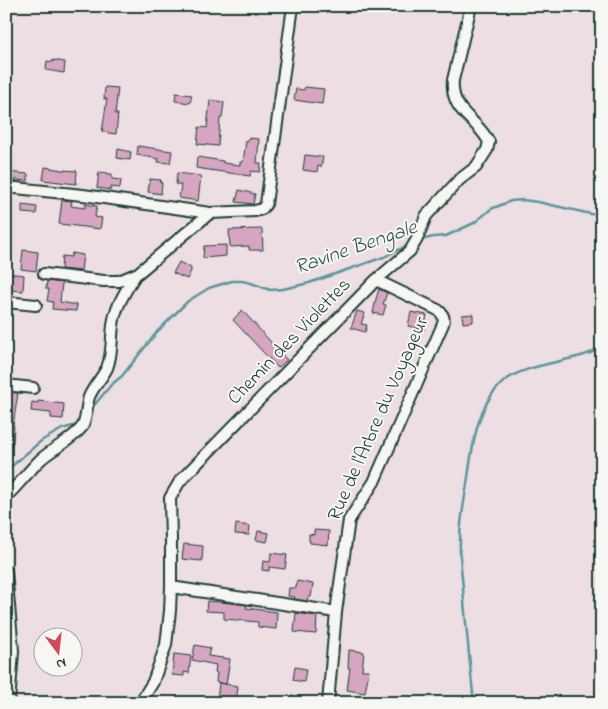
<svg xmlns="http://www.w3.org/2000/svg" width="608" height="709" font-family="'Indie Flower',sans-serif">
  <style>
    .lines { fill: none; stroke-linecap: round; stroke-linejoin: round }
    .stream { stroke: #5b959c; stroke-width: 2.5 }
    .building { fill: #d7a5c2; stroke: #1f3d34 }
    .minor-casing { stroke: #1f3d34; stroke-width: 14 }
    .minor { stroke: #f6f6f2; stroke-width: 10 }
    .labels { text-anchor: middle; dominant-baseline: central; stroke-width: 4; stroke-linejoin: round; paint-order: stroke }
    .street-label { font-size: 20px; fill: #1f3d34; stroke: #f6f6f2 }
    .water-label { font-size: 21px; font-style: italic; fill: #335a57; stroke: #f6f6f2 }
  </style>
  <rect width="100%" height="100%" fill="#eddee4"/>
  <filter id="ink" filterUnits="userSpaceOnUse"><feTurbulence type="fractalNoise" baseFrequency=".02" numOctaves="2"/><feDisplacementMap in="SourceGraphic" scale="10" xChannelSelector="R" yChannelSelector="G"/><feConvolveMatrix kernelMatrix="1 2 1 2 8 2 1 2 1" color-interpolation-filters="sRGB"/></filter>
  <g filter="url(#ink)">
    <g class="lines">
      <!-- stream -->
      <path class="stream" d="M 420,240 L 434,237 L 446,236 L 474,223 L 491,209 L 511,201 L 522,200 L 538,202 L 591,214 L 602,215
        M 91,409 L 111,385 L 122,376 L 157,332 L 188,301 L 209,288 L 232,281 L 242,281 L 251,283 L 270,290 L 283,289 L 309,283 L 384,257 L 410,244
        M 6,471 L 41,441 L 62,429 L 77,425 L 81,421
        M 474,703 C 470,665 466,627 463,589 C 462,573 459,557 460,540 C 460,523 464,501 467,484 C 472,452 475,409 500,385 C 518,366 559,363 584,355 C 590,353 597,351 602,347"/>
    </g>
    <!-- building -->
    <path class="building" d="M 53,60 L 65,62 L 64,73 L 46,70 L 47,61 L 53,62 Z
      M 105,87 L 118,88 L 115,114 L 118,114 L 116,134 L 102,132 L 107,99 L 104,99 Z
      M 305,87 L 324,89 L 322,104 L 294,100 L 296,89 L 304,90 Z
      M 176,93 L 192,95 L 190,103 L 175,101 Z
      M 210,100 L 224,102 L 222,118 L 220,118 L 218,146 L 197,144 L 199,127 L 207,128 Z
      M 248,138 L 259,139 L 257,163 L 261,163 L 260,172 L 251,171 L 250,176 L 196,168 L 197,157 L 223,161 L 223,163 L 240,165 L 240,162 L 243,162 L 246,141 L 248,142 Z
      M 138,146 L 172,151 L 170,163 L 158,162 L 159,159 L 137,155 Z
      M 118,149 L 131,152 L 130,160 L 117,158 Z
      M 305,155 L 323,157 L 321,167 L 318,166 L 317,172 L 303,170 Z
      M 45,167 L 62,170 L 77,171 L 76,184 L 43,180 Z
      M 6,172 L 28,174 L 28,181 L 6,179 Z
      M 99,172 L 108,173 L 108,174 L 112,174 L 112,179 L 121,180 L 120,188 L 111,187 L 111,190 L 97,188 Z
      M 177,173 L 201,176 L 198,201 L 179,198 L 181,185 L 176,184 Z
      M 150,179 L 161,180 L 160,183 L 162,183 L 161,194 L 148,192 Z
      M 239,190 L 255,194 L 253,204 L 236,202 Z
      M 62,200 L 72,201 L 71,206 L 85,208 L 85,204 L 97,206 L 95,217 L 102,218 L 100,229 L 59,224 Z
      M 22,205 L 37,207 L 36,214 L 22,213 Z
      M 262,229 L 263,250 L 249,250 L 249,246 L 230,247 L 229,230 Z
      M 226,245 L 226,256 L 203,258 L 204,246 Z
      M 23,250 L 38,252 L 36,271 L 21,269 Z
      M 72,253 L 83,255 L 81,271 L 61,269 L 62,256 L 71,257 Z
      M 179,262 L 191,268 L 191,271 L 187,279 L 173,273 Z
      M 7,273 L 24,275 L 23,291 L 10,290 L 11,285 L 6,285 Z
      M 47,281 L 62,283 L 60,302 L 77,305 L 76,311 L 52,309 L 53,302 L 47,301 L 49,289 L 46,289 Z
      M 379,289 L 387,293 L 383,304 L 386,305 L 383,315 L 373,313 L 376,299 Z
      M 242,310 L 287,360 L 278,368 L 233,320 Z
      M 357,311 L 365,313 L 361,324 L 367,325 L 365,332 L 351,328 Z
      M 411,312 L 427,315 L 424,330 L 408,326 Z
      M 473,314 L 473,322 L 463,323 L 462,315 Z
      M 6,392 L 18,393 L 13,426 L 14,426 L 13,443 L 11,443 L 11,445 L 6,444 Z
      M 38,401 L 64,404 L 63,419 L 51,418 L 51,413 L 31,411 L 32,402 L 38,403 Z
      M 236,524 L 250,526 L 249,535 L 235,534 Z
      M 314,530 L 329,531 L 328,545 L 310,543 L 310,541 L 309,541 L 309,534 L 314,535 Z
      M 258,531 L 269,533 L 267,542 L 256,540 Z
      M 184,544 L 203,546 L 202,561 L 182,559 Z
      M 271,553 L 287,555 L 285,569 L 269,567 L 269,571 L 262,570 L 263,561 L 270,562 Z
      M 297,581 L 313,584 L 311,597 L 308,597 L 307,601 L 294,599 L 295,597 L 288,596 L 289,588 L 296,588 Z
      M 207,601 L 231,603 L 247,605 L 246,608 L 277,612 L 276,629 L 258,627 L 258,622 L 224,619 L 224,612 L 206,611 Z
      M 296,613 L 317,616 L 316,634 L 294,632 Z
      M 195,645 L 210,648 L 208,656 L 230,659 L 226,684 L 216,682 L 217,673 L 215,672 L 216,665 L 192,660 Z
      M 349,650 L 364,652 L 362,670 L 369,670 L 365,693 L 347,690 L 350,668 L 348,668 Z
      M 174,654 L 191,656 L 189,673 L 184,672 L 184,676 L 172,675 Z
      M 295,667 L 306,669 L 304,682 L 293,680 Z
      M 219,683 L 238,686 L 236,703 L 222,703 L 222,700 L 217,700 Z"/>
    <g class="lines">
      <defs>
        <path id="minor" d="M 6,187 L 83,195 L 210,213 L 255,211 L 262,209 L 266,204 L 293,6
          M 44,274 L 104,281 L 119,281 L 138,273 L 210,213
          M 6,302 L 36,305
          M 6,385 L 33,388
          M 6,497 C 18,485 28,472 40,460 C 53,448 71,441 82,427 C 87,420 86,406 89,397 C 93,387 102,378 107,368 C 114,351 110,332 115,315 C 119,300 128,287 136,274
          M 6,571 L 13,651 L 9,703
          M 171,587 L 336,612
          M 140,703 L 153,682 L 166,645 L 170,611 L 171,587 L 171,539 L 170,498 L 180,481 L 376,280 L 410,251 L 417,239 L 426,216 L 459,180 L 476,167 L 487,150 L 489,142 C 477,118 450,113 453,80 L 471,6
          M 328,703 L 336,612 L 349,520 L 374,482 L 443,324 C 445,318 443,314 438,310 L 376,280"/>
      </defs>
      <!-- minor casing -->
      <use href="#minor" class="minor-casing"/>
      <!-- minor -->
      <use href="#minor" class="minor"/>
    </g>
  </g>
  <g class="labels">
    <!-- street labels -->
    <g class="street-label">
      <text transform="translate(290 342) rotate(-46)">Chemin des Violettes</text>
      <text transform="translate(379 419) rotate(-66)">Rue de l'Arbre du Voyageur</text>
    </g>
    <!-- water labels -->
    <g class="water-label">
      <text transform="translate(356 248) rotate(-19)">Ravine Bengale</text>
    </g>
  </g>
  <!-- margin -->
  <rect width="608" height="709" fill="none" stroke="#f6f6f2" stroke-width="25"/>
  <rect x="12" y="12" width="583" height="684" fill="none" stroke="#1f3d34" stroke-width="2" filter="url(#ink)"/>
  <!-- north arrow -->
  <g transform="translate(58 652) rotate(165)"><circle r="24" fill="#f6f6f2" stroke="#a0aca6"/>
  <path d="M0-4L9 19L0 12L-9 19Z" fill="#d1495b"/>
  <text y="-8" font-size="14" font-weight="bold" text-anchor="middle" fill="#1f3d34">N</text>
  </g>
</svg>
